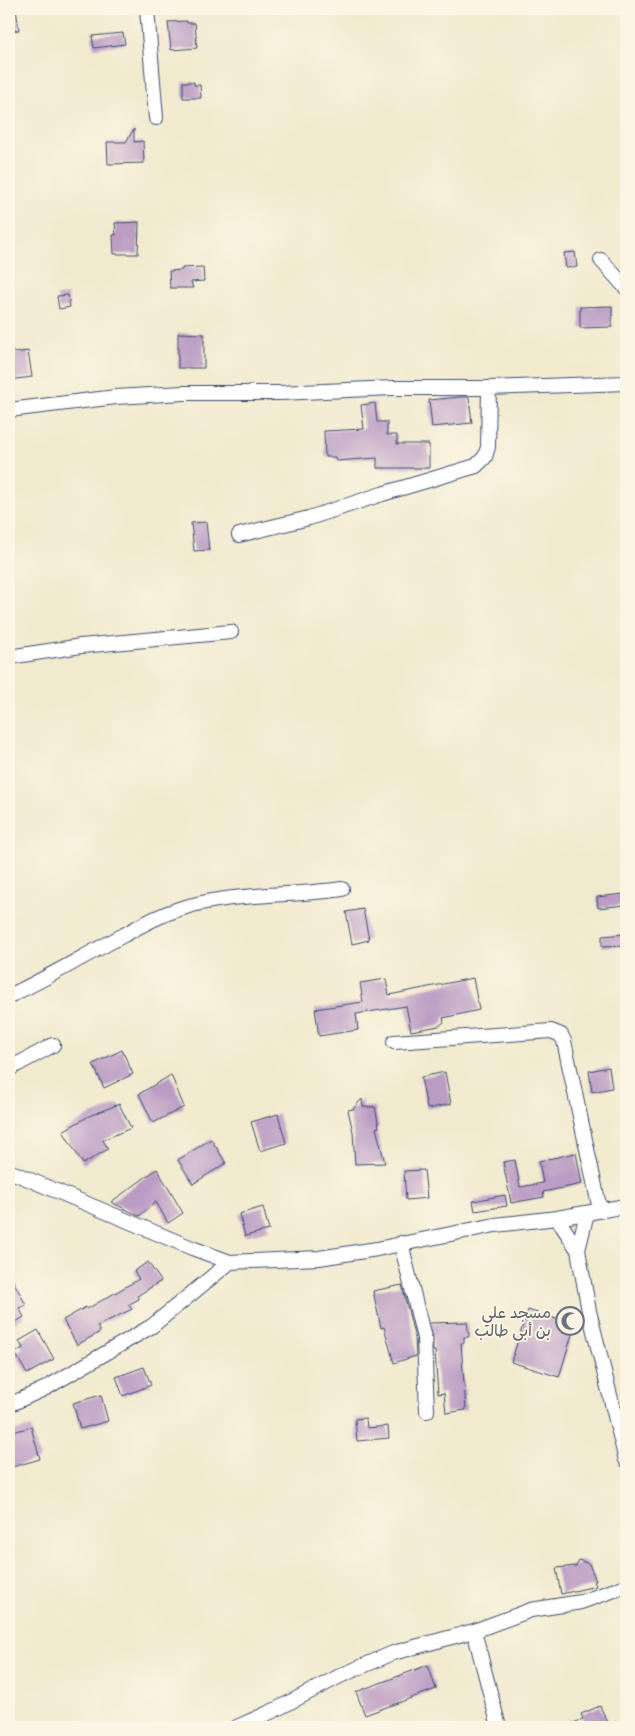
<svg xmlns="http://www.w3.org/2000/svg" width="635" height="1736" font-family="'Patrick Hand','Playpen Sans Arabic',sans-serif">
  <style>
    .building { fill: #bb9cc5 }
    .lines { fill: none; stroke-linecap: round; stroke-linejoin: round }
    .street-casing { stroke: #3b4b6f; stroke-width: 16 }
    .street { stroke: #fff; stroke-width: 14 }
    .labels { text-anchor: middle; dominant-baseline: central; stroke-width: 4; stroke-linejoin: round; paint-order: stroke }
    .worship-label { font-size: 16px; fill: #5b616d; stroke: #fcf5e5; text-anchor: end }
  </style>
  <rect width="100%" height="100%" fill="#fcf5e5"/>
  <filter id="ink" filterUnits="userSpaceOnUse"><feTurbulence type="fractalNoise" baseFrequency=".02" numOctaves="2"/><feDisplacementMap in="SourceGraphic" scale="10" xChannelSelector="R" yChannelSelector="G"/><feConvolveMatrix kernelMatrix="1 2 1 2 8 2 1 2 1" color-interpolation-filters="sRGB"/></filter>
  <filter id="wash" filterUnits="userSpaceOnUse"><feTurbulence type="fractalNoise" baseFrequency=".0096" numOctaves="4" result="noise"/><feDisplacementMap in="SourceGraphic" scale="20" xChannelSelector="R" yChannelSelector="G"/><feGaussianBlur stdDeviation="1.12" result="paint"/><feColorMatrix in="noise" values="0 0 0 0 0 0 0 0 0 0 0 0 0 0 0 0 0 1.4 0 .05"/><feComposite in="paint" operator="in"/></filter>
  <g filter="url(#wash)">
    <rect width="100%" height="100%" fill="#f1eace"/>
    <g id="blocks">
      <!-- building -->
      <path class="building" d="M 9,9 L 16,9 L 19,30 L 9,31 Z
        M 187,21 L 187,23 L 195,23 L 197,48 L 171,50 L 168,22 Z
        M 123,33 L 125,44 L 94,48 L 92,36 Z
        M 183,82 L 194,82 L 194,85 L 200,85 L 201,98 L 183,98 Z
        M 134,129 L 134,142 L 143,141 L 144,163 L 108,164 L 107,142 L 126,142 Z
        M 139,222 L 138,254 L 114,254 L 113,235 L 116,235 L 115,223 Z
        M 575,252 L 577,267 L 566,268 L 564,253 Z
        M 203,267 L 204,281 L 191,282 L 193,288 L 170,288 L 169,271 L 182,270 L 182,268 Z
        M 68,295 L 70,307 L 59,309 L 57,296 Z
        M 612,306 L 612,327 L 580,328 L 580,307 Z
        M 178,333 L 204,334 L 204,368 L 178,368 Z
        M 9,349 L 15,353 L 28,351 L 32,377 L 9,380 Z
        M 460,397 L 469,397 L 472,423 L 432,427 L 429,400 Z
        M 375,403 L 377,422 L 387,422 L 387,435 L 397,435 L 397,444 L 429,444 L 429,468 L 377,468 L 377,458 L 336,461 L 335,457 L 325,457 L 324,431 L 364,429 L 361,405 Z
        M 206,522 L 209,550 L 194,551 L 191,523 Z
        M 624,894 L 626,905 L 598,908 L 597,897 Z
        M 363,909 L 369,940 L 352,944 L 346,912 Z
        M 626,934 L 626,946 L 602,947 L 602,936 Z
        M 473,978 L 479,1010 L 443,1018 L 444,1022 L 439,1026 L 411,1031 L 406,1006 L 356,1014 L 358,1030 L 319,1036 L 315,1009 L 363,1002 L 360,983 L 386,979 L 389,995 Z
        M 122,1050 L 133,1074 L 104,1088 L 93,1064 Z
        M 609,1067 L 612,1088 L 592,1092 L 589,1071 Z
        M 445,1072 L 451,1104 L 427,1109 L 421,1077 Z
        M 171,1075 L 184,1107 L 153,1123 L 139,1094 Z
        M 362,1099 L 363,1107 L 375,1107 L 379,1127 L 376,1128 L 385,1163 L 355,1164 L 353,1132 L 348,1110 L 353,1109 Z
        M 119,1104 L 131,1128 L 103,1140 L 108,1149 L 83,1164 L 63,1131 L 89,1116 Z
        M 278,1114 L 286,1143 L 260,1151 L 251,1122 Z
        M 211,1139 L 226,1163 L 193,1184 L 178,1160 Z
        M 576,1153 L 582,1184 L 543,1192 L 544,1197 L 511,1203 L 503,1162 L 515,1160 L 520,1187 L 543,1183 L 539,1161 Z
        M 157,1169 L 183,1213 L 168,1223 L 156,1202 L 139,1216 L 111,1202 Z
        M 424,1170 L 427,1198 L 406,1200 L 404,1171 Z
        M 505,1195 L 507,1206 L 475,1211 L 473,1201 Z
        M 263,1207 L 269,1230 L 245,1236 L 239,1214 Z
        M 148,1262 L 161,1281 L 137,1296 L 139,1299 L 128,1305 L 132,1309 L 97,1326 L 100,1332 L 77,1345 L 63,1320 L 86,1307 L 87,1309 L 139,1279 L 134,1271 Z
        M 9,1273 L 26,1305 L 19,1308 L 24,1317 L 9,1326 Z
        M 402,1285 L 415,1339 L 416,1356 L 394,1363 L 384,1327 L 381,1328 L 373,1291 Z
        M 528,1310 L 575,1325 L 559,1377 L 511,1362 Z
        M 467,1322 L 469,1337 L 464,1337 L 464,1343 L 461,1343 L 466,1410 L 446,1413 L 444,1393 L 438,1394 L 435,1351 L 433,1351 L 433,1337 L 429,1323 Z
        M 38,1330 L 54,1359 L 27,1374 L 15,1353 L 23,1348 L 19,1341 Z
        M 144,1367 L 151,1385 L 123,1396 L 116,1377 Z
        M 101,1395 L 108,1421 L 80,1429 L 73,1403 Z
        M 366,1418 L 367,1428 L 388,1426 L 389,1438 L 357,1441 L 355,1419 Z
        M 31,1427 L 40,1459 L 9,1468 L 9,1433 Z
        M 579,1560 L 589,1564 L 596,1581 L 594,1581 L 596,1586 L 561,1594 L 556,1568 L 576,1566 Z
        M 428,1665 L 436,1689 L 365,1715 L 356,1692 Z
        M 600,1706 L 610,1727 L 564,1727 L 583,1719 L 581,1714 Z"/>
    </g>
  </g>
  <g filter="url(#ink)">
    <use href="#blocks" fill-opacity="0" stroke="#3b4b6f" stroke-width="1"/>
    <g class="lines">
      <defs>
        <path id="street" d="M 147,9 L 156,118
          M 601,260 L 626,288
          M 9,410 L 116,397 L 183,393 L 280,393 L 392,388 L 489,388 L 626,383
          M 239,535 L 309,518 L 382,494 L 476,466 L 485,457 L 488,447 L 489,388
          M 9,657 L 81,646 L 231,632
          M 9,996 C 48,978 85,955 124,935 C 141,925 160,915 179,909 C 231,892 288,897 342,889
          M 394,1042 L 551,1031 L 561,1035 L 564,1041 L 600,1210
          M 9,1069 L 53,1045
          M 9,1171 L 192,1248 L 230,1262 L 319,1258 L 377,1249 L 495,1225 L 557,1218 L 626,1206
          M 587,1213 L 578,1250 L 589,1311 L 626,1460
          M 557,1218 L 578,1250
          M 401,1243 L 424,1338 L 427,1411
          M 9,1405 L 46,1388 L 152,1326 L 230,1262
          M 474,1631 L 499,1727
          M 237,1727 L 275,1710 L 340,1676 L 393,1653 L 474,1631 L 531,1610 L 581,1602 L 626,1586"/>
      </defs>
      <!-- street casing -->
      <use href="#street" class="street-casing"/>
      <!-- street -->
      <use href="#street" class="street"/>
    </g>
  </g>
  <!-- icons -->
  <defs>
    <symbol id="mosque-ring" viewBox="-11 -11 22 22"><circle r="9.5" fill="#fcf5e5" stroke="#6b7280" stroke-width="1.5"/><path d="M3.5-4.9A6 6 0 1 0 3.5 4.9A5 5 0 1 1 3.5-4.9Z" fill="#6b7280"/></symbol>
  </defs>
  <g fill-rule="evenodd">
    <use href="#mosque-ring" x="554" y="1305" width="32" height="32"/>
  </g>
  <g class="labels">
    <!-- worship labels -->
    <g class="worship-label">
      <text x="551" y="1312">مسجد علي<tspan x="551" dy="18">بن أبى طالب</tspan></text>
    </g>
  </g>
  <!-- margin -->
  <rect width="635" height="1736" fill="none" stroke="#fcf5e5" stroke-width="30"/>
</svg>
